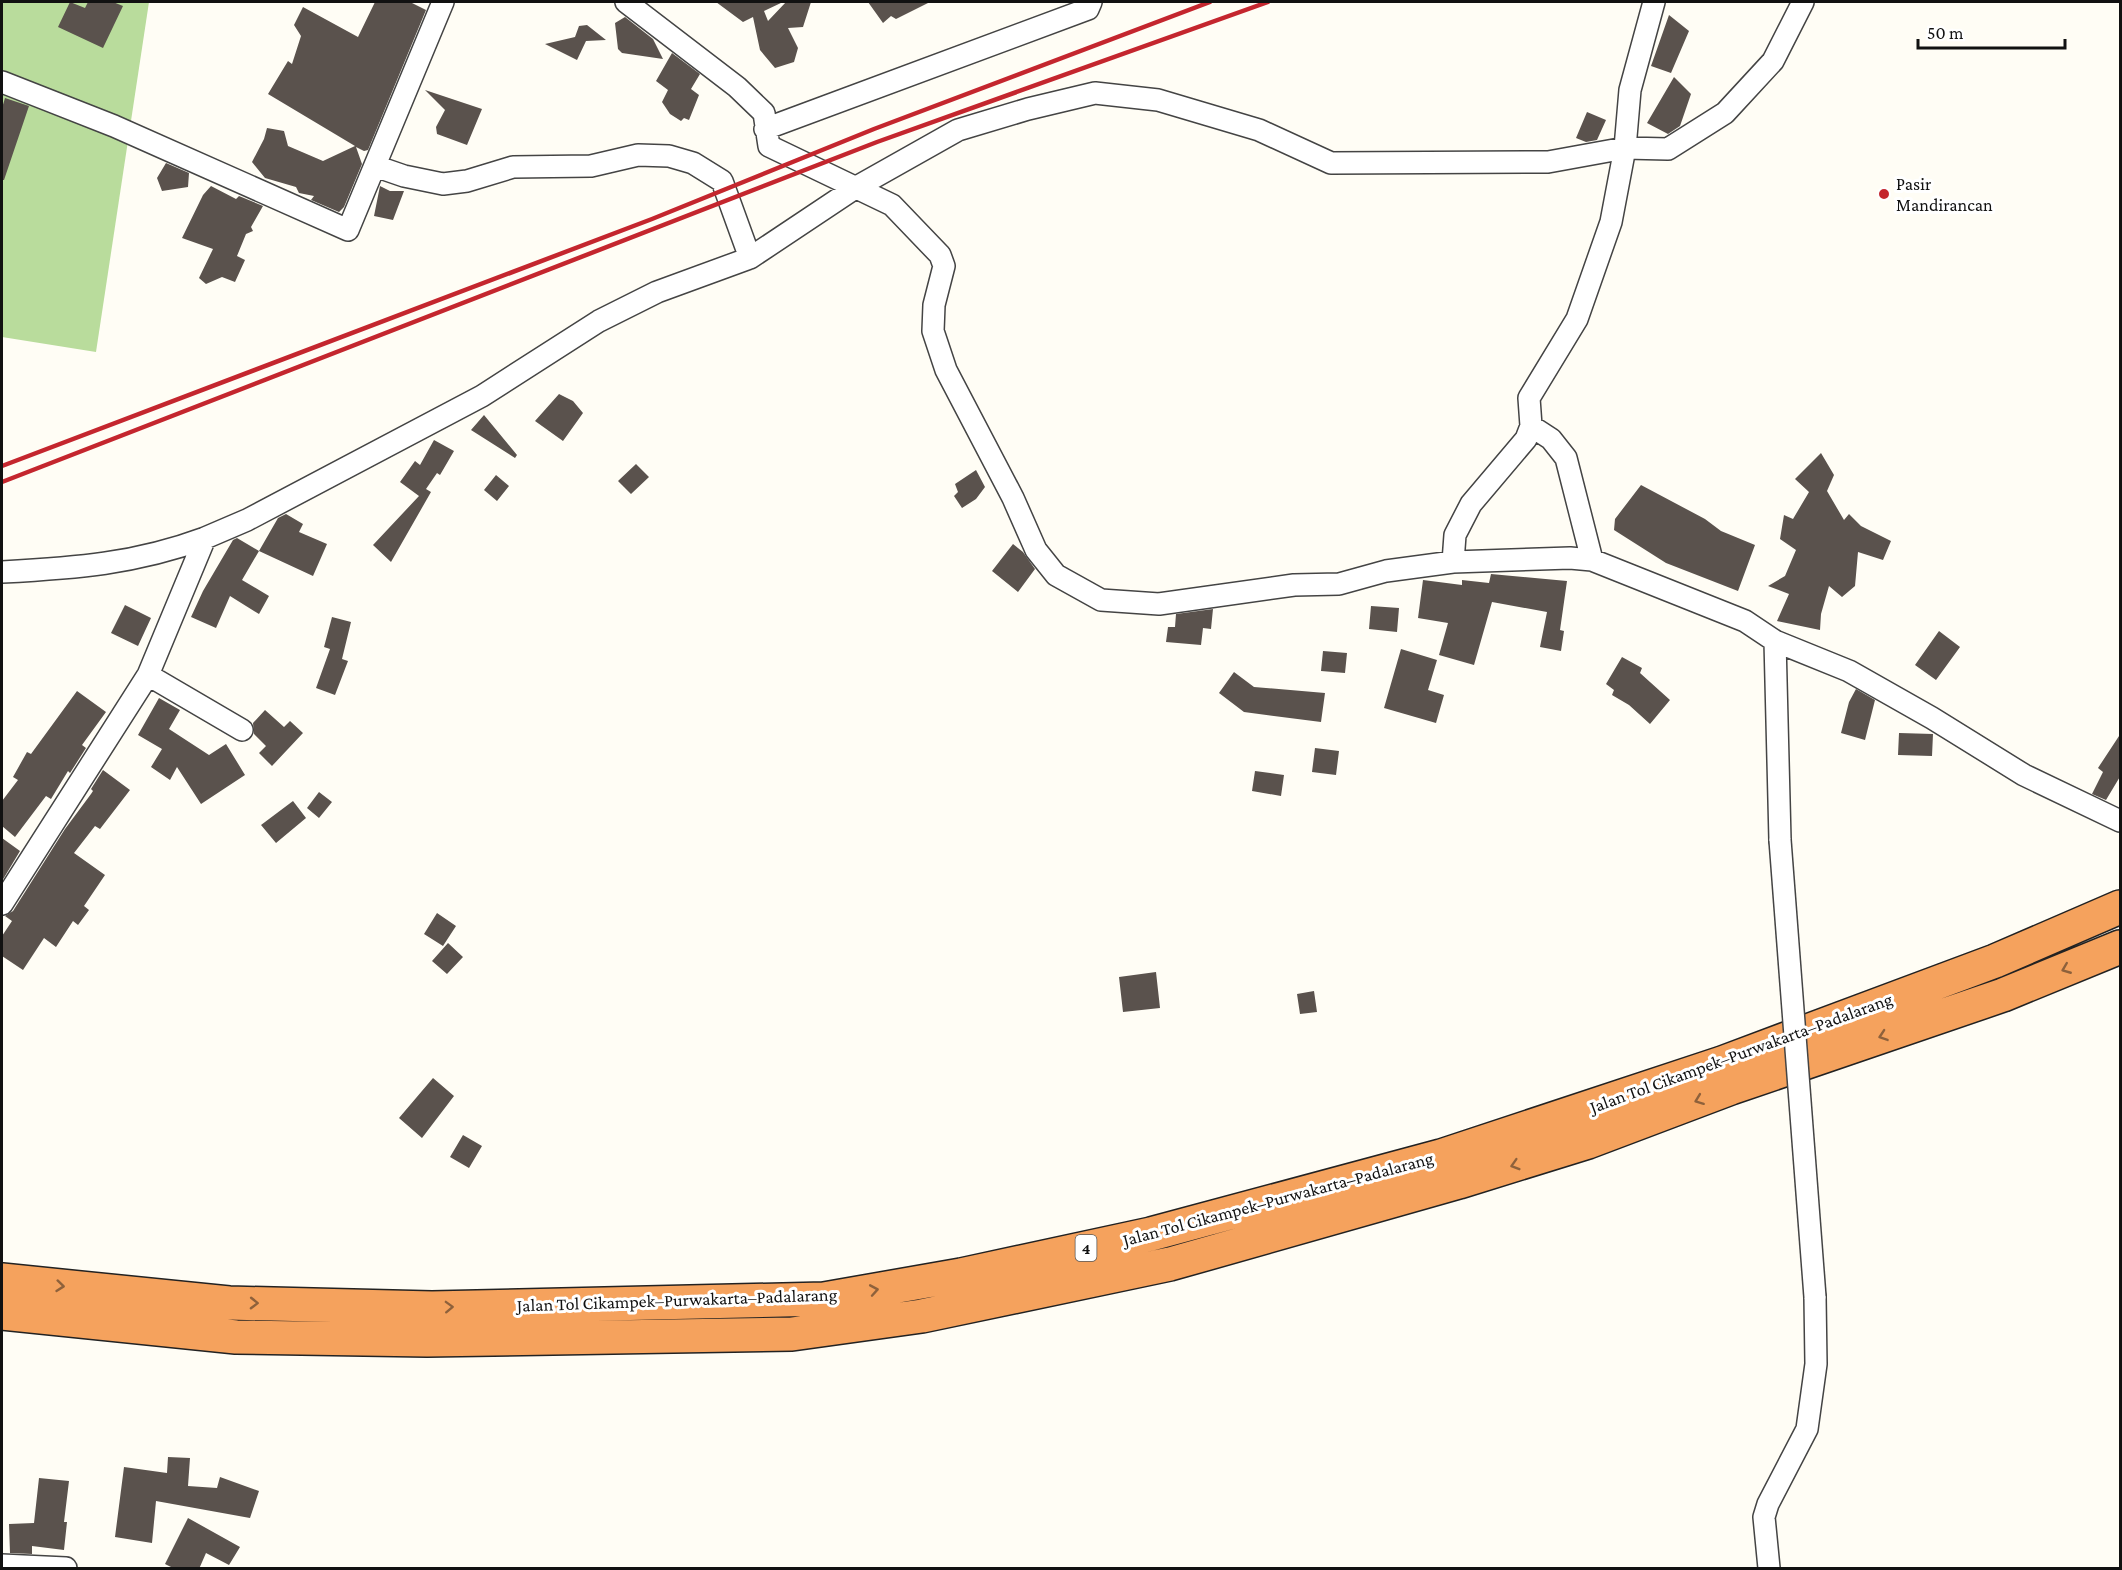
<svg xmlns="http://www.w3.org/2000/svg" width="2122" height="1570" font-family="'Crimson Pro',serif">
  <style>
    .forest { fill: #b9dc9c }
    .building { fill: #5a524d }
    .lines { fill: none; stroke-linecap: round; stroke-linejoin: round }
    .minor-casing { stroke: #444; stroke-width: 24 }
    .motorway-casing { stroke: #222; stroke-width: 36 }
    .minor { stroke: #fff; stroke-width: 21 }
    .motorway { stroke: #f5a25d; stroke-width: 33 }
    .rail { stroke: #c4262e; stroke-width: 4.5 }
    .minor-bridge-casing { stroke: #444; stroke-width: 24; stroke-linecap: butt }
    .minor-bridge { stroke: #fff; stroke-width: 21 }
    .oneway { stroke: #8e613b }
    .poi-dot { fill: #c4262e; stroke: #fff; stroke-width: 2 }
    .labels { text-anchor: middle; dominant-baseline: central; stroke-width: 6; stroke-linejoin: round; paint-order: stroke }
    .shield { fill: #fff; stroke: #585858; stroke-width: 1.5 }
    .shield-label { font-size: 16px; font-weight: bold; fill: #111 }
    .poi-label { font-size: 18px; fill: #111; stroke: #fff; text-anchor: start }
    .street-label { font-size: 18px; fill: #111; stroke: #fff }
  </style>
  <rect width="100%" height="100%" fill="#fffdf5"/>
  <!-- forest -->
  <path class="forest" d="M 2,2 L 149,2 L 96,352 L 2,337 Z"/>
  <!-- building -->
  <path class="building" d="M 70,2 L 85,8 L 88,2 L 113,2 L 123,6 L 103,48 L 58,27 Z
    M 375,2 L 410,2 L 426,10 L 368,150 L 364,151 L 356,147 L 362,164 L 344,207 L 339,212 L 311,200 L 314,196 L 299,193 L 296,187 L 265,178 L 252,162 L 264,139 L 267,128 L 284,131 L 288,146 L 323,161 L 355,146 L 268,94 L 288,61 L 292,64 L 301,36 L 294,25 L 303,7 L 358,37 Z
    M 716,2 L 783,2 L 764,11 L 768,21 L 786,2 L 811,2 L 803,27 L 788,28 L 798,48 L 794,62 L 775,68 L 760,50 L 753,17 L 743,22 Z
    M 868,2 L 930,2 L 896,19 L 891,16 L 883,23 Z
    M 1669,15 L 1689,31 L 1671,73 L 1651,66 Z
    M 625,17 L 653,39 L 663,59 L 622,53 L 618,49 L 615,23 Z
    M 587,25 L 606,40 L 586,41 L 577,60 L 545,44 L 575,37 L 579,26 Z
    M 672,53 L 700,74 L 691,89 L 699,95 L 689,120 L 684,118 L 681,121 L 670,114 L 662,102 L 668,90 L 656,81 Z
    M 1674,77 L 1691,94 L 1680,126 L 1668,134 L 1647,123 Z
    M 425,90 L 482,109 L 467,145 L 437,134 L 436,127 L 445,110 Z
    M 5,98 L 29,106 L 4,180 L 2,180 L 2,108 Z
    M 1587,112 L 1606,120 L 1597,140 L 1586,142 L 1576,138 Z
    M 166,163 L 189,173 L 188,187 L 162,191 L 157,178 Z
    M 211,186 L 236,199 L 239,196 L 263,206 L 251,227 L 253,231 L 246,234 L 237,256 L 245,260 L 235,282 L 222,277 L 206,284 L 199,278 L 213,249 L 182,238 L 203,195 Z
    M 380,186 L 390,191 L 404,191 L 393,220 L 374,216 Z
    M 559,394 L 573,401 L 583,413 L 563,441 L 535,421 Z
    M 484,415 L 517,455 L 515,458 L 471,430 Z
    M 434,440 L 454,451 L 440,475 L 437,473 L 426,489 L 431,492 L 391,562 L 373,545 L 419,496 L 400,482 L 415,461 L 420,465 Z
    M 1821,453 L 1834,475 L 1827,491 L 1844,520 L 1849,514 L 1861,526 L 1891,541 L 1883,560 L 1858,552 L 1855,586 L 1842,597 L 1829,586 L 1821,614 L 1820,630 L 1777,621 L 1789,594 L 1768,586 L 1785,576 L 1796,550 L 1780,539 L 1784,515 L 1793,519 L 1809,492 L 1795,479 Z
    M 636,464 L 649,477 L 631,494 L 618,481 Z
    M 976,470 L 985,487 L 976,499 L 962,508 L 954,496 L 958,492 L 955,484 Z
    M 496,475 L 509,486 L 497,501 L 484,490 Z
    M 1641,485 L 1705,519 L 1721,531 L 1755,545 L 1738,591 L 1666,563 L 1614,530 L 1615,519 Z
    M 286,514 L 303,524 L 299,532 L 327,544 L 313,576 L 259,551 L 278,518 Z
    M 237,538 L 259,551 L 242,580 L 269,596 L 259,614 L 230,596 L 216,628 L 191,617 L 203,591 L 233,540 Z
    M 1013,544 L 1023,552 L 1035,569 L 1018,592 L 992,571 Z
    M 1491,574 L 1567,581 L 1560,630 L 1564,631 L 1561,651 L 1540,647 L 1547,612 L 1492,602 L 1474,665 L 1439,655 L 1448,623 L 1418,618 L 1423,580 L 1462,585 L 1462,580 L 1489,583 Z
    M 125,605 L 151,618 L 138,646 L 111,633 Z
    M 1371,606 L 1399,608 L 1397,632 L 1369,629 Z
    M 1213,609 L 1211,629 L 1203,628 L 1201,645 L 1166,642 L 1168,627 L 1175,627 L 1176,614 Z
    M 332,617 L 351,622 L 342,659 L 348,661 L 335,695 L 316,688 L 330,649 L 324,647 Z
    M 1939,631 L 1960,647 L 1936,680 L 1915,665 Z
    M 1401,649 L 1437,660 L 1428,690 L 1444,695 L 1436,723 L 1384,708 Z
    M 1323,651 L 1347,653 L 1345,673 L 1321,671 Z
    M 1622,657 L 1642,668 L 1640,673 L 1670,700 L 1650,724 L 1629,705 L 1612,695 L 1614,690 L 1606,684 Z
    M 1234,672 L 1254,687 L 1325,693 L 1321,722 L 1244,712 L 1219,693 Z
    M 1856,689 L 1875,700 L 1865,740 L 1841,733 L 1849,702 Z
    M 77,691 L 106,712 L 82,745 L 86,748 L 70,773 L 68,771 L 51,799 L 46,796 L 15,837 L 2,826 L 2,801 L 18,780 L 13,777 L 27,752 L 31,754 Z
    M 159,698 L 180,710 L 169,729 L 209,755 L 226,744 L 245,775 L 201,804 L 177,767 L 170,780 L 151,767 L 162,749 L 138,735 Z
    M 265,710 L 284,727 L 290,721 L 303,733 L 272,766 L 259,753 L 266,746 L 254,734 L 253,723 Z
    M 1899,733 L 1933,734 L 1932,756 L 1898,755 Z
    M 2121,733 L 2121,775 L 2106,800 L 2092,794 L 2103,772 L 2098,768 Z
    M 1315,748 L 1339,751 L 1336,775 L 1312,772 Z
    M 103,770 L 130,790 L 100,829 L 95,826 L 74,853 L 105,875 L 84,906 L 89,910 L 78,925 L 73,921 L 56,947 L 44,938 L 23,970 L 2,956 L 2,936 L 12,921 L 5,916 L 13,911 L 65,829 L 91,794 L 93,791 L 91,789 Z
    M 1255,771 L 1284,775 L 1281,796 L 1252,791 Z
    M 319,792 L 332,802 L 319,818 L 307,808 Z
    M 293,801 L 306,818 L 276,843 L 261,825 Z
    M 2,838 L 20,851 L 2,881 Z
    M 437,913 L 456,926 L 443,946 L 424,934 Z
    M 448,943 L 463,957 L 447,974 L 432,961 Z
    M 1156,972 L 1160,1008 L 1123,1012 L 1119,977 Z
    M 1314,991 L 1317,1012 L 1300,1014 L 1297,994 Z
    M 433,1078 L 454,1096 L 422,1138 L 399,1118 Z
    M 463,1135 L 482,1146 L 469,1168 L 450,1157 Z
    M 168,1457 L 190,1458 L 188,1486 L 217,1488 L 220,1477 L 259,1491 L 250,1518 L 156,1501 L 152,1543 L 115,1537 L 124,1467 L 167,1473 Z
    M 39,1478 L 69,1481 L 64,1522 L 67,1522 L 64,1550 L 32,1546 L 32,1554 L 10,1553 L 9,1524 L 34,1523 Z
    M 188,1518 L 240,1547 L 229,1565 L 206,1553 L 199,1569 L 175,1569 L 165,1564 Z"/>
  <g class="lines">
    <defs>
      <path id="minor" d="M 626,2 L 737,87 L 764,113 L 769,146 L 892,205 L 940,255 L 944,266 L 934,305 L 933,331 L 946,370 L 1013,498 L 1036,550 L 1056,575 L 1101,600 L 1159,604 L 1294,585 L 1339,584 L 1386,571 L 1453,562 L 1570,558 L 1592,560 L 1745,621 L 1775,641 L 1849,671 L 1932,718 L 2024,775 L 2120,821
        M 2,82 L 114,126 L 348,230 L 443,2
        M 765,129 L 1088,9 L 1091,2
        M 750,258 L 855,188 L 958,130 L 1028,109 L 1095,93 L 1158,100 L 1259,130 L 1331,163 L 1548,162 L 1625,148 L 1668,149 L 1725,113 L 1773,61 L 1803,2
        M 1531,426 L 1551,439 L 1566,458 L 1592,560
        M 1453,562 L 1455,535 L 1471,504 L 1526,439 L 1531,426 L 1529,398 L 1577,319 L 1611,222 L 1625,148 L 1630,90 L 1654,2
        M 2,572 C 75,568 135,564 205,538
        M 1775,641 L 1780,840
        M 148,675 L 242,730
        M 2,904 L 148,675 L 205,538 L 247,520 L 482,396 L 599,321 L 657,292 L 750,258 L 722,181 L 693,163 L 669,156 L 638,155 L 591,166 L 513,167 L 467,181 L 443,184 L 404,176 L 375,166
        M 2,1565 L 66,1568
        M 1769,1568 L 1764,1517 L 1768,1504 L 1807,1429 L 1816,1364 L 1815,1297"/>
      <path id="motorway" d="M 2,1280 L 229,1303 L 432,1308 L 824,1299 L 961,1275 L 1151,1234 L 1441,1156 L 1722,1063 L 1995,961 L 2120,907
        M 2,1313 L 236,1337 L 427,1340 L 792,1334 L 922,1316 L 1170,1264 L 1459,1182 L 1588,1142 L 1731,1088 L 2003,995 L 2120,947"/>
    </defs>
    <!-- minor casing -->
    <use href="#minor" class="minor-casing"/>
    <!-- motorway casing -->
    <use href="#motorway" class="motorway-casing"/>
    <!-- minor -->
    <use href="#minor" class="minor"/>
    <!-- motorway -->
    <use href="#motorway" class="motorway"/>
    <!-- rail -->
    <path class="rail" d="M 2,466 L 652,219 L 874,129 L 1210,2
      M 2,482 L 877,142 L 1268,2"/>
    <defs>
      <path id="minor-bridge" d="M 1780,840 L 1815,1297"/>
    </defs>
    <!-- minor-bridge casing -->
    <use href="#minor-bridge" class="minor-bridge-casing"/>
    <!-- minor-bridge -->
    <use href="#minor-bridge" class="minor-bridge"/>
  </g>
  <!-- one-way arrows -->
  <defs><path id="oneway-chevron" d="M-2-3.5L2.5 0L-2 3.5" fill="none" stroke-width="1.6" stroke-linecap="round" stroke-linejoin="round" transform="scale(1.5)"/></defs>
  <g class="oneway">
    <use href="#oneway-chevron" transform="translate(2066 969) rotate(158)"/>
    <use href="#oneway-chevron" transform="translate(1883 1036) rotate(161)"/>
    <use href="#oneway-chevron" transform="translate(1699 1100) rotate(159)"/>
    <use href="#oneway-chevron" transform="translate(1515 1165) rotate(163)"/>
    <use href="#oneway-chevron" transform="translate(60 1286) rotate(6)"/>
    <use href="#oneway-chevron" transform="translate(874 1290) rotate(-10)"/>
    <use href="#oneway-chevron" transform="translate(254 1303) rotate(1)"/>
    <use href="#oneway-chevron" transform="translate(449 1307) rotate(-2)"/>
  </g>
  <!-- markers -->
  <circle class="poi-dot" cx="1884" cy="194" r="6"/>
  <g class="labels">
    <!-- shield labels -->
    <rect class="shield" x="1075.5" y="1235" width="21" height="26" rx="4.5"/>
    <g class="shield-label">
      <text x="1086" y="1248">4</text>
    </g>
    <!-- poi labels -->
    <g class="poi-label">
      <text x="1896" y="184">Pasir<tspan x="1896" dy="21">Mandirancan</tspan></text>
    </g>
    <!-- street labels -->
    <g class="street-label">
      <text transform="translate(1741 1053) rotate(-20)">Jalan Tol Cikampek–Purwakarta–Padalarang</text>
      <text transform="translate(1278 1199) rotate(-15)">Jalan Tol Cikampek–Purwakarta–Padalarang</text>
      <text transform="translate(677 1300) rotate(-2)">Jalan Tol Cikampek–Purwakarta–Padalarang</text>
    </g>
  </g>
  <!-- border -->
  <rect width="2122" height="1570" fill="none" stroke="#111111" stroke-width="6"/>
  <!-- scale -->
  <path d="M1918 39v9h147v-9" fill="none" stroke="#111111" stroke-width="3"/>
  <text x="1927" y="39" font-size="18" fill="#111111" stroke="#ffffff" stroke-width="4.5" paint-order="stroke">50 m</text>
</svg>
